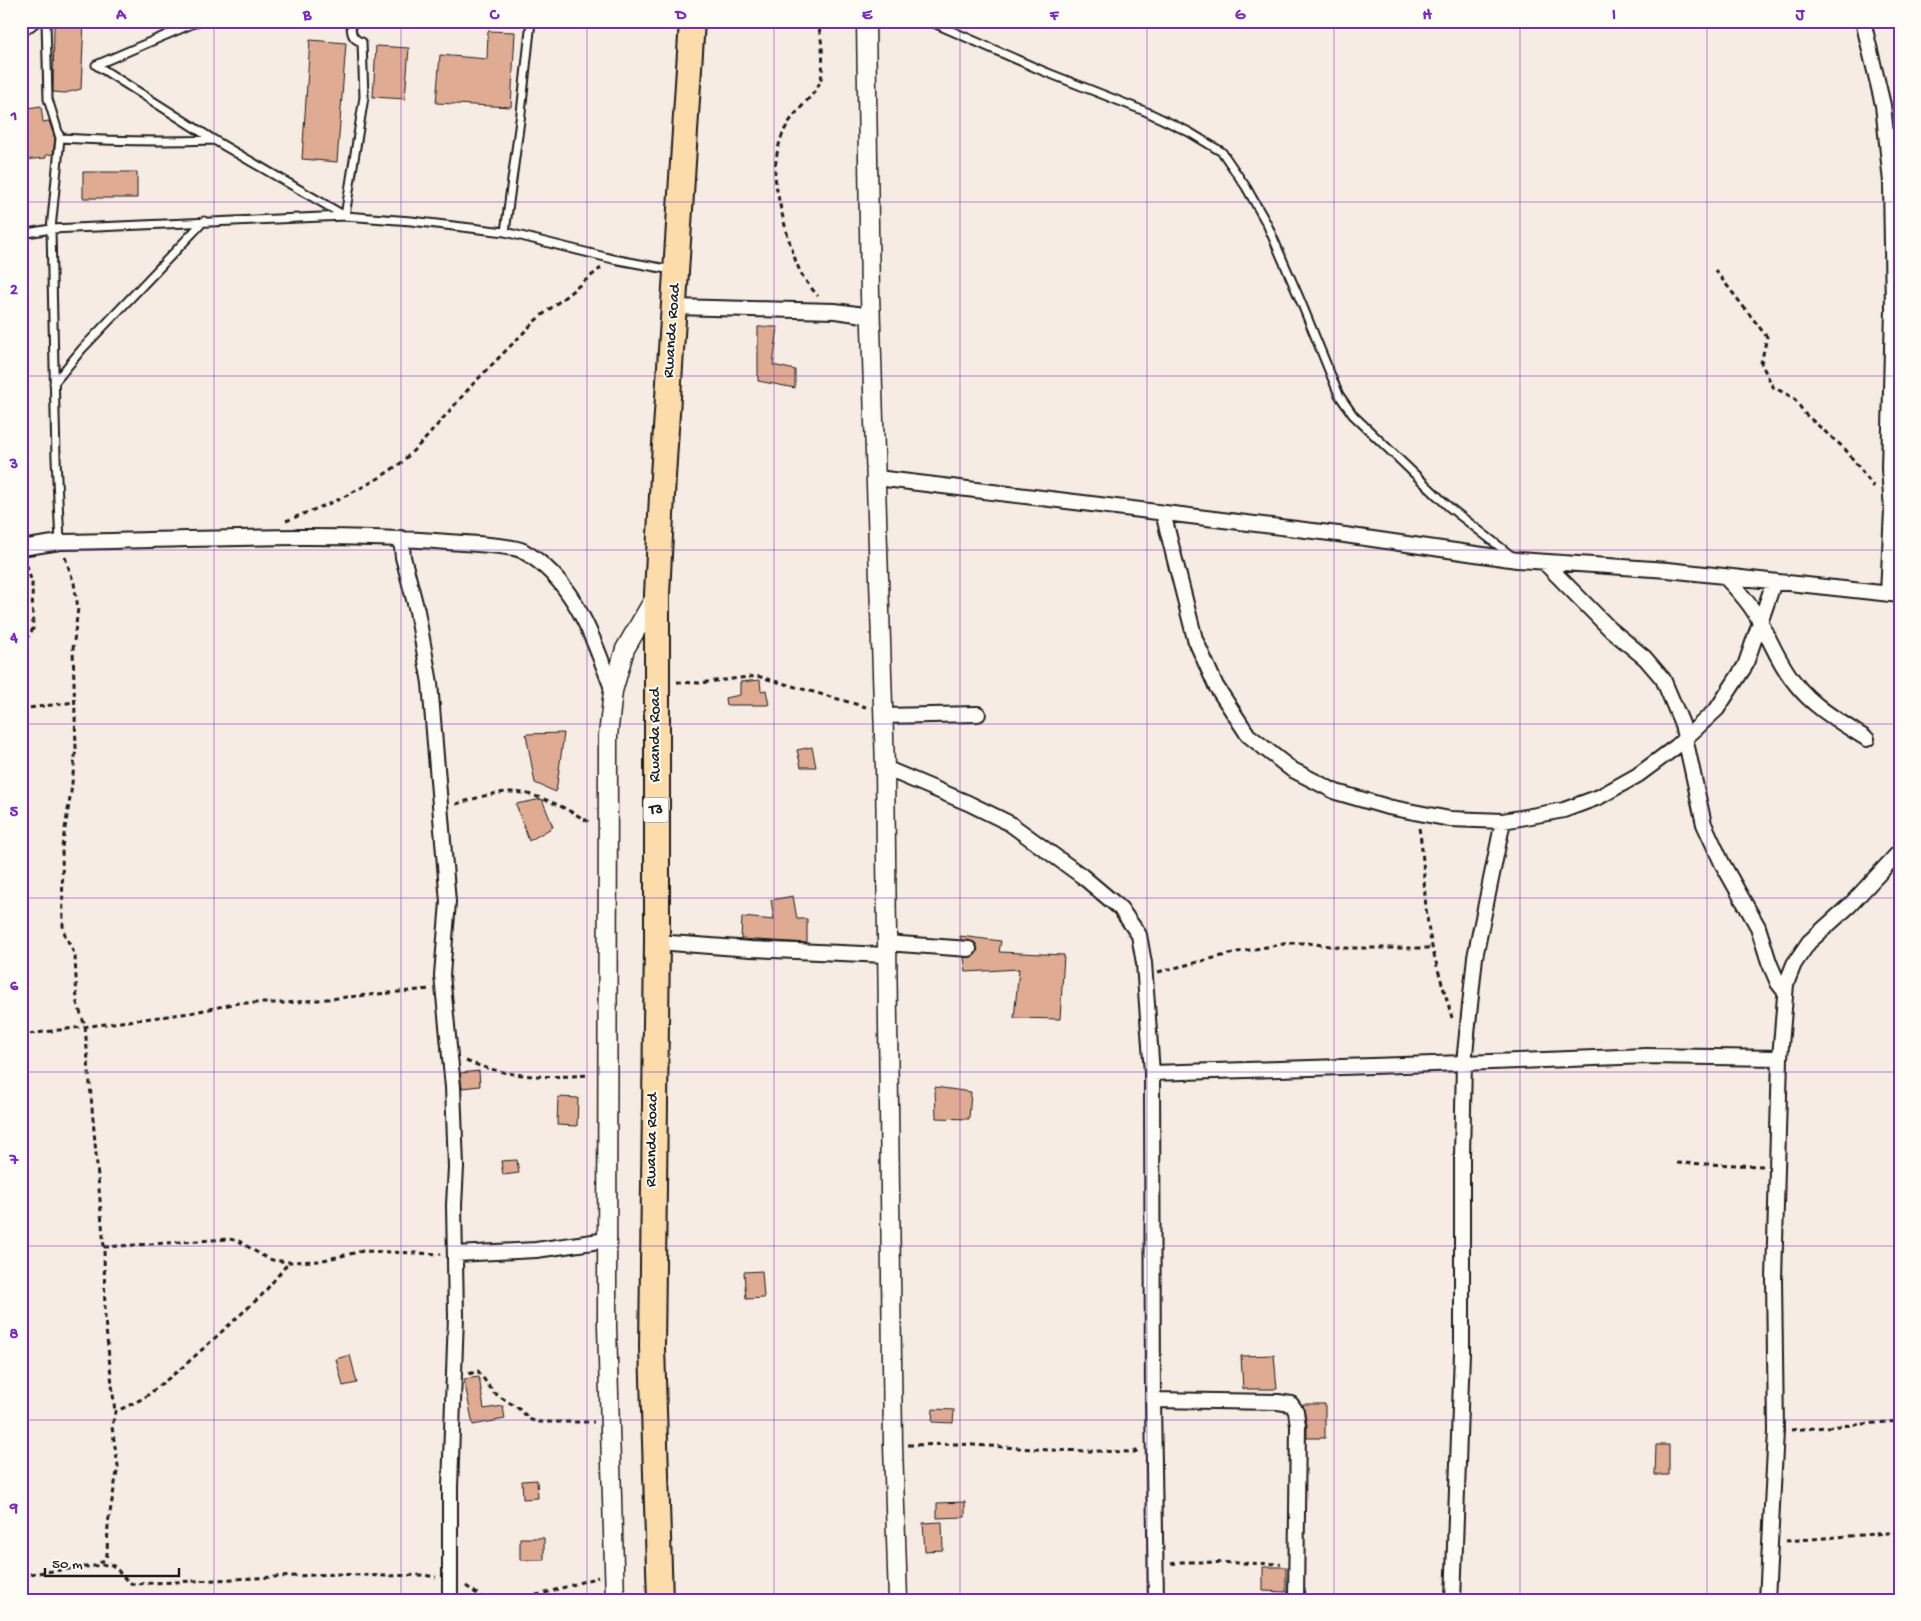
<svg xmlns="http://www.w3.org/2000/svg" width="1921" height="1621" font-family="'Gochi Hand',sans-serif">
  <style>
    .building { fill: #dfab93; stroke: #1c1c1c }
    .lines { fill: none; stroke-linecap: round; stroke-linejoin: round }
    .service-casing { stroke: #1c1c1c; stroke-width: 11 }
    .minor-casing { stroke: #1c1c1c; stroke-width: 18 }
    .tertiary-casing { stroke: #1c1c1c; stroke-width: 21 }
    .trunk-casing { stroke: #1c1c1c; stroke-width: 28 }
    .path { stroke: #1c1c1c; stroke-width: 3; stroke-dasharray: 5 4; stroke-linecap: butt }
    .service { stroke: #fdfcf7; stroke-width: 7 }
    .minor { stroke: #fdfcf7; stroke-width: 14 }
    .tertiary { stroke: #fdfcf7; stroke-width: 18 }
    .trunk { stroke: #fddcac; stroke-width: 24 }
    .grid { fill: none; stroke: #7b2cbf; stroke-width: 1; stroke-opacity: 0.55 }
    .labels { text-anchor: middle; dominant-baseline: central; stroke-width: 4; stroke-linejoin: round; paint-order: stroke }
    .shield { fill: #fdfcf7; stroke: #605f5e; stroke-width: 1 }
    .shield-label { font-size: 15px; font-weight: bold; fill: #1c1c1c }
    .street-label { font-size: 16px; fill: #1c1c1c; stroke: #fdfcf7 }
    .neatline { fill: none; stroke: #7b2cbf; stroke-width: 2 }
    .grid-label { font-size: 16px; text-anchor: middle; font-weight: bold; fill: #7b2cbf }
  </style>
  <rect width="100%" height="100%" fill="#f7ece3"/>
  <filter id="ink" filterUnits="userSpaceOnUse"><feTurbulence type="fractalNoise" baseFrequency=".02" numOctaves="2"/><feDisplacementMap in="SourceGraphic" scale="10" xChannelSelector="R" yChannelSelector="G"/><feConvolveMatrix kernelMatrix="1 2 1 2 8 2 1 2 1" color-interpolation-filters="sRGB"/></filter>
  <g filter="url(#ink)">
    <!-- building -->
    <path class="building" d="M 54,21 L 84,21 L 81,89 L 65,93 L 53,92 Z
      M 488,31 L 515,32 L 511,107 L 436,103 L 440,55 L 487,59 Z
      M 310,40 L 346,43 L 337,162 L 302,159 Z
      M 376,46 L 409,48 L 405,99 L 373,97 Z
      M 41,106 L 43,122 L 49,121 L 55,139 L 53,154 L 46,155 L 46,158 L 21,160 L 21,109 Z
      M 83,172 L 137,172 L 137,198 L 83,198 Z
      M 758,327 L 778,327 L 773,365 L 795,370 L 795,388 L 758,381 Z
      M 760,680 L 761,691 L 766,690 L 769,705 L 726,705 L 725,698 L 740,695 L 740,682 Z
      M 564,733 L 556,792 L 535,783 L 526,734 Z
      M 812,747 L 816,767 L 801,767 L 797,750 Z
      M 542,799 L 553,827 L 529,841 L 516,804 Z
      M 793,896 L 797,919 L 807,919 L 807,943 L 741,939 L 742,917 L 774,920 L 771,900 Z
      M 960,936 L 1001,941 L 999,952 L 1064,955 L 1060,1019 L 1014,1018 L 1019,969 L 966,972 L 964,957 L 973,957 L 978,949 L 974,942 L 961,940 Z
      M 479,1071 L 480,1086 L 462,1088 L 460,1073 Z
      M 935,1087 L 971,1092 L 969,1119 L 936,1118 Z
      M 558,1097 L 578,1098 L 577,1126 L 557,1125 Z
      M 517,1160 L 519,1173 L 503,1175 L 501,1161 Z
      M 762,1271 L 764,1298 L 746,1299 L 744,1272 Z
      M 350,1355 L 357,1383 L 343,1386 L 336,1359 Z
      M 1274,1355 L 1277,1389 L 1243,1389 L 1241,1356 Z
      M 479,1377 L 484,1409 L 503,1406 L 505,1419 L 473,1425 L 464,1379 Z
      M 1303,1404 L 1325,1404 L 1325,1438 L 1307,1438 L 1307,1425 Z
      M 933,1409 L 954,1410 L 953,1423 L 932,1422 Z
      M 1656,1445 L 1669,1445 L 1669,1475 L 1655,1475 Z
      M 537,1480 L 538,1498 L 523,1499 L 522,1481 Z
      M 965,1502 L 965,1517 L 937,1518 L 937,1503 Z
      M 942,1522 L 943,1550 L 925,1551 L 923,1523 Z
      M 520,1538 L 544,1538 L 544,1560 L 520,1560 Z
      M 1263,1567 L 1286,1567 L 1286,1592 L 1263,1591 Z"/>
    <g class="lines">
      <defs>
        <path id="service" d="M 46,21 L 48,99 L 60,138 L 51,229 L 56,458 L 60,542
          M 929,21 L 1043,71 L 1147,112 L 1189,132 L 1222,152 L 1246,187 L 1267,224 L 1301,302 L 1339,395 L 1353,415 L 1449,507 L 1513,557
          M 21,34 L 38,21
          M 96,65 L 214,140 L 345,216 L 364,97 L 362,42 C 351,39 351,32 351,21
          M 96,65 L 199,21
          M 60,138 C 111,141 162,142 214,140
          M 505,232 L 521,113 L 531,21
          M 21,234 L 51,229 L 345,216 L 411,221 L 505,232 L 613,259 L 672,270
          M 54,383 L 82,349 L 204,221"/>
        <path id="minor" d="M 1863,21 L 1883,105 L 1891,182 L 1893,310 L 1889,468 L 1892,510 L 1888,594
          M 674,307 L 835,311 L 871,316
          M 877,478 L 1338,534 L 1517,560 L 1668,570 L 1900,595
          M 1163,513 L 1195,639 L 1216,686 L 1248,735 L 1291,769 L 1336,792 L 1388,807 L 1450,819 L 1503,821 L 1564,810 L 1599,797 L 1638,775 L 1677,746 L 1717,709 L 1745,666 L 1774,582
          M 401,538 L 403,557 L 417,611 L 430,683 L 448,902 L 442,975 L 453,1087 L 456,1167 L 454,1205 L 456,1316 L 450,1487 L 450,1600
          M 21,548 L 60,542 C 189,540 319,532 448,542 C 463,543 512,545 523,551 C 575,580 593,639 613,691
          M 1544,562 L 1610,629 L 1645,658 L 1663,679 L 1682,724 L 1704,824 L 1722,863 L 1758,927 L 1769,962 L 1778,983 L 1785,992
          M 1724,576 C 1737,589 1750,603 1759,620 C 1771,641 1779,664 1795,683 C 1813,707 1842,723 1867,739
          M 884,716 L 978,714
          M 885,768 L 968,803 L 1009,823 L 1082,876 L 1120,908 L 1139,935 L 1144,963 L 1152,1073 L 1153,1400 L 1156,1600
          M 657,942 L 751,949 L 886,955
          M 886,943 L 969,949
          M 1152,1073 L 1464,1063 L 1646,1056 L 1780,1058
          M 456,1254 L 536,1250 L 607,1240
          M 1153,1400 L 1278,1402 L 1291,1404 L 1296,1411 L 1298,1426 L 1296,1600
          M 1453,1600 L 1462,1353 L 1462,1156 L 1464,1063 L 1475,957 L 1503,821
          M 1767,1600 L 1776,1431 L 1774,1279 L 1780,1058 L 1786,984 L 1794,964 L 1809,942 L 1850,905 L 1900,851"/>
        <path id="tertiary" d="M 866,21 L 870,295 L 885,768 L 893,1445 L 898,1600
          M 615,1600 L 607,1326 L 608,736 L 613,691 L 625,649 L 657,594"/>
        <path id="trunk" d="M 660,1600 L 652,1347 L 657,942 L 657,594 L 663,476 L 692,21"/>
      </defs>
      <!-- service casing -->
      <use href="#service" class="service-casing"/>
      <!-- minor casing -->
      <use href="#minor" class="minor-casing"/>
      <!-- tertiary casing -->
      <use href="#tertiary" class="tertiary-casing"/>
      <!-- trunk casing -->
      <use href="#trunk" class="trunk-casing"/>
      <!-- path -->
      <path class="path" d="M 817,21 C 822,35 825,68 820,82 C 814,97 792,113 784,131 C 778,144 775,161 775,175 C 776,195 792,258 802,275 C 806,282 812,289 818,296
        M 1715,270 L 1767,337 L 1761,363 L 1773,387 L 1794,398 L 1805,414 L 1845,449 L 1874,487
        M 286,521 L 340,499 L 379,478 L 401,463 L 426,438 L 472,385 L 536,320 L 601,268
        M 65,557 L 74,583 L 78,608 L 73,649 L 76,748 L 71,792 L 62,847 L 63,926 L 65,935 L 75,955 L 77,1003 L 85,1026 L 104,1247 L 105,1320 L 115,1412
        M 21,647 L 33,629 L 32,583 L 26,562
        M 677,682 L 699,683 L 757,676 L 866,707
        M 21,709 L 75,702
        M 456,804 C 474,799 493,792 512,792 C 540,793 568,810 591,823
        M 1419,828 C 1425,860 1423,892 1428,924 C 1432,956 1444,987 1452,1018
        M 1158,972 L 1238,952 L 1289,943 L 1307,943 L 1345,948 L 1432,948
        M 21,1035 L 190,1013 L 238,1003 L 286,1003 L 430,989
        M 466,1061 C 510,1078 544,1078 590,1075
        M 1677,1163 L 1764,1166
        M 104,1247 L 229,1239 L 239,1241 L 261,1255 L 272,1260 L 289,1262 L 319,1261 L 363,1251 L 441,1254
        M 469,1374 L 478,1371 L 494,1393 L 518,1408 L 531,1420 L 540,1422 L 594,1422
        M 1791,1430 L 1900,1421
        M 908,1445 L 959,1444 L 1049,1450 L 1134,1452 L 1139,1450
        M 1786,1541 L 1900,1532
        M 100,1563 L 106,1558 L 107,1554 L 108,1524 L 118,1466 L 112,1427 L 115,1412 L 144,1398 L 184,1366 L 262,1295 L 289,1262
        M 1171,1564 L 1181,1562 L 1200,1562 L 1281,1564
        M 21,1575 L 110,1564 C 120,1569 123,1580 133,1584 L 336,1574 L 385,1576 L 423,1575 L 436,1577
        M 466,1586 L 486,1600
        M 500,1600 L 542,1594 L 598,1577"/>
      <!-- service -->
      <use href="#service" class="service"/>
      <!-- minor -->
      <use href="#minor" class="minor"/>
      <!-- tertiary -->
      <use href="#tertiary" class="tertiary"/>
      <!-- trunk -->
      <use href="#trunk" class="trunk"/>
    </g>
  </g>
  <!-- grid -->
  <path class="grid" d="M 214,21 L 214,1600M 401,21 L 401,1600M 587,21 L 587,1600M 774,21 L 774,1600M 960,21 L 960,1600M 1147,21 L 1147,1600M 1334,21 L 1334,1600M 1520,21 L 1520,1600M 1707,21 L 1707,1600M 21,202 L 1900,202M 21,376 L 1900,376M 21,550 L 1900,550M 21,724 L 1900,724M 21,898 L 1900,898M 21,1072 L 1900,1072M 21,1246 L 1900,1246M 21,1420 L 1900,1420"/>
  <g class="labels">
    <!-- shield labels -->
    <rect class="shield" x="643.5" y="797.5" width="25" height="25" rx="4"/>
    <g class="shield-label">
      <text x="656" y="810">T3</text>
    </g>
    <!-- street labels -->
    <g class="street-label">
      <text transform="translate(673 331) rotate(-86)">Rwanda Road</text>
      <text transform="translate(656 735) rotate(-90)">Rwanda Road</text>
      <text transform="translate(653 1140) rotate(-89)">Rwanda Road</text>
    </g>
  </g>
  <!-- margin -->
  <rect width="1921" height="1621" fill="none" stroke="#fdfcf7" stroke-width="55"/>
  <!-- scale -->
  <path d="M45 1568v8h134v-8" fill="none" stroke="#1c1c1c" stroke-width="2.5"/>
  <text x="52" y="1568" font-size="15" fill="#1c1c1c" stroke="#fdfcf7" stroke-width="4" paint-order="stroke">50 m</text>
  <rect x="28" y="28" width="1866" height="1566" class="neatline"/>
  <g class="grid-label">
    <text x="121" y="19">A</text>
    <text x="307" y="19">B</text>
    <text x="494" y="19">C</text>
    <text x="681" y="19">D</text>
    <text x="867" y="19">E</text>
    <text x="1054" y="19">F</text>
    <text x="1240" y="19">G</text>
    <text x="1427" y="19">H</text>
    <text x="1614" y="19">I</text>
    <text x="1800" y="19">J</text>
    <text x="14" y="120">1</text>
    <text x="14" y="294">2</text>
    <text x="14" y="468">3</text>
    <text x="14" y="642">4</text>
    <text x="14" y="816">5</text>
    <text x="14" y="990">6</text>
    <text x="14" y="1164">7</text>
    <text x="14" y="1338">8</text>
    <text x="14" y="1512">9</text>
  </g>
</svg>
